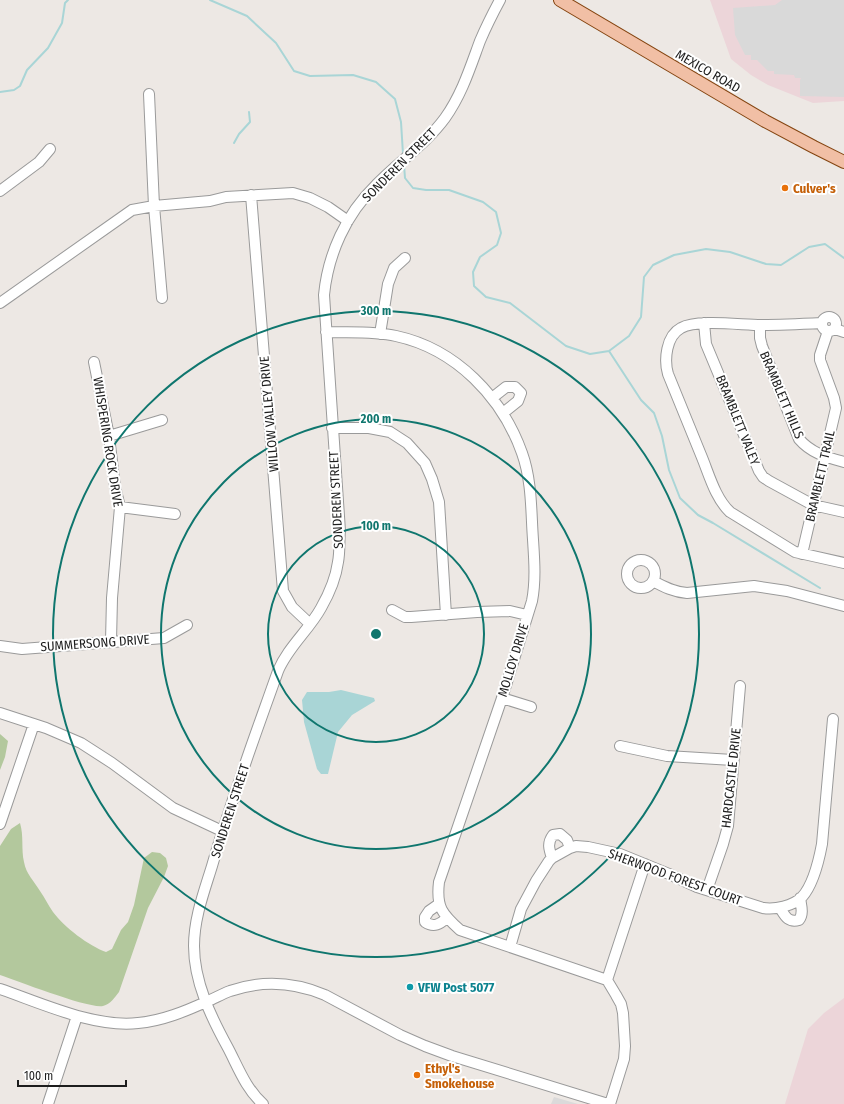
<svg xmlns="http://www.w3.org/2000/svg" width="844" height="1104" font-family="'Fira Sans Condensed',sans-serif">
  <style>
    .residential { fill: #dbdada }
    .commercial { fill: #ecd5d9 }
    .forest { fill: #b3c89d }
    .parking { fill: #d9d9d9 }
    .water { fill: #a9d5d6 }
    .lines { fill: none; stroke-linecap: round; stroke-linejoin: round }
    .stream { stroke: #a9d5d6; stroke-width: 2 }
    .minor-casing { stroke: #9a9a9a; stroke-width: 12 }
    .major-casing { stroke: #854511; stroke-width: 14 }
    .minor { stroke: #fff; stroke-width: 10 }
    .major { stroke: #f1bfa5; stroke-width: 12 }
    .ring { fill: none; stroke: #0f766e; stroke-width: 2 }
    .food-dot { fill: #e8710a; stroke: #fff; stroke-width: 1.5 }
    .culture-dot { fill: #0f9aa8; stroke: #fff; stroke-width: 1.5 }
    .labels { text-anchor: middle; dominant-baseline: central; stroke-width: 4; stroke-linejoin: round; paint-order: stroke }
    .street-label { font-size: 13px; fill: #1d1d1d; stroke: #fff }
    .food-label { font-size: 13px; font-weight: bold; fill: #c56008; stroke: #fff; text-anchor: start }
    .culture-label { font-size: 13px; font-weight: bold; fill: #0d838f; stroke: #fff; text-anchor: start }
    .centre { fill: #0f766e; stroke: #fff; stroke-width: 2 }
    .ring-label { font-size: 12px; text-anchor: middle; font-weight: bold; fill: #0f766e; stroke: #fff; stroke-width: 4; stroke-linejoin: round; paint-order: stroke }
  </style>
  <rect width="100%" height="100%" fill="#ede8e4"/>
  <!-- residential -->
  <path class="residential" d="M 554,1097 L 578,1104 L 551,1104 Z"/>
  <!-- commercial -->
  <path class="commercial" d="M 710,0 L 844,0 L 844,101 L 813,103 L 768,85 L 751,75 L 731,59 Z
    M 844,998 L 844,1104 L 785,1104 L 808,1029 L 824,1013 Z"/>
  <!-- forest -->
  <path class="forest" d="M 0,734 L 8,741 L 5,757 L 0,770 Z
    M 20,823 C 24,836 21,849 24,862 C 26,874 34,881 40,891 C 45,898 48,905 53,912 C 64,927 89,946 106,952 L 112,949 L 121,930 L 128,922 L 134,905 L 144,858 L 152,852 L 160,853 L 166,858 L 168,866 L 164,877 L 148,908 L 119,992 C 114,998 111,1004 103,1006 C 89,1009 18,981 0,975 L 0,846 L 11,829 Z"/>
  <!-- parking -->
  <path class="parking" d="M 782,0 L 844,0 L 844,97 L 800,96 L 800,80 L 801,78 L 795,78 L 794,75 L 774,74 L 774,71 L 768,71 L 757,60 L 751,60 L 751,55 L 745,55 L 735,35 L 733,8 L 775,5 Z"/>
  <!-- water -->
  <path class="water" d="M 341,690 L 374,698 L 375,701 L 352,715 L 338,732 L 328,774 L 321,774 L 317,769 L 304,722 L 302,700 L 307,692 L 329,692 Z"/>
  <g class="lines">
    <!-- stream -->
    <path class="stream" d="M 210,0 L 247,16 L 276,43 L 294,71 L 310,76 L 353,75 L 376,82 L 395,99 L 401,122 L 403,154
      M 0,92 L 14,90 L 20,86 L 27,70 L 48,48 L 62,23 L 65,3 L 68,0
      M 234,143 L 239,134 L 250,122 L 249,112
      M 404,165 L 405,178 L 413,188 L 426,190 L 449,190 L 483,202 L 496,212 L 501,233 L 497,245 L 480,257 L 473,272 L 474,286 L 486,297 L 510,303 L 566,346 L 590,354 L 609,351 L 629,336 L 641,317 L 644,277 L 653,265 L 674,255 L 706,249 L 730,252 L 766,264 L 781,265 L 809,247 L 825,244 L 844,258
      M 609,351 L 641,400 L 654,413 L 662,436 L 669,470 L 680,498 L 698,515 L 713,523 L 820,588"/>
    <defs>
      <path id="minor" d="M 149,94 L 154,206 L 162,298
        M 0,191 L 39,162 L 50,149
        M 251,195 L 283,591 L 292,607 L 310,624
        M 0,303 L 132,210 L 154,206 L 210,201 L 226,197 L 293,193 L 310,198 L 328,207 L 348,221
        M822 324a7 7 0 1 1 14 0a7 7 0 1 1-14 0Z
        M 704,323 L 706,344 L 759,471 L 763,477 L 769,481 L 813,505 L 844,512
        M 822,323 C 802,324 781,325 761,325 C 741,325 697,319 681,328 C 666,336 664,360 668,374 C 679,401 690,428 701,455 C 709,474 715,498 730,512 L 795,552 L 844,563
        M 760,325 L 760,338 L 762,346 L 799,439 C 811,453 826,457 844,462
        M 835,329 L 844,332
        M 326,332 C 349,333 373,331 396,336 C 456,349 502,397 522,453 C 530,475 531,500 532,522 C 533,548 537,575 532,601 L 502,698 L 439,882 C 436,907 442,914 460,930 L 607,980 L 616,995 L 621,1004 L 623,1013 L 625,1046 L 624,1059 L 610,1104
        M 380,334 L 388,284 L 394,268 L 405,258
        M 94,362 L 109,436 L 115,487 L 120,507 L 112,598 L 111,641
        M 492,398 L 506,387 L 515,387 L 521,393 L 518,401 L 503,413
        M 332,428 L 369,428 L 390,432 L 407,443 L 425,463 L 432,479 L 439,502 L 446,615
        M 109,436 L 162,420
        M 120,507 L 175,514
        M 802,554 L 836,408 L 834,398 L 820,360 L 820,355 L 828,331
        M627 574a14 14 0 1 1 28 0a14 14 0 1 1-28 0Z
        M 653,581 C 664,587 674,592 687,593 L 754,586 L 787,591 L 844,606
        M 392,610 L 405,617 L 411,617 L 477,612 L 510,611 L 527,615
        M 0,646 L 22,649 L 164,638 L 187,625
        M 502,698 L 531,707
        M 0,713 L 46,728 L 81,743 L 112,763 L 173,808 L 222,831
        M 620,746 L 667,756 L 733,760
        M 0,824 L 34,724
        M 552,858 C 549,849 547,843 553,835 L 560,834 L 567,840 L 570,848
        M 707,890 L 723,844 L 728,826 L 740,686
        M 439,904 L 429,911 L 425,917 L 425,922 C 434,928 440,924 447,918
        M 780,908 C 785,916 788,923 799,920 C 804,914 801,905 800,898
        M 510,947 L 521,909 L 536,881 L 549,861 L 552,858 L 570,848 L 576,846 L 588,847 L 620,854 L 669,874 L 697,887 L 763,908 C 775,910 793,906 802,897 C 813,885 819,860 822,844 L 833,719
        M 607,980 L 645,864
        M 0,989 C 41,1003 94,1028 138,1023 C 162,1021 186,1011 208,1001 C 215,998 222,994 230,991 C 262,980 294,982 325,995 L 400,1035 L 425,1046 L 452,1056 L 608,1104
        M 48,1104 L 77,1016
        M 263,1104 C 246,1089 238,1067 228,1048 C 211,1017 194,982 194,946 C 194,918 204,892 212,866 C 231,800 255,736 278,671 C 288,647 309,630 321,608 C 329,594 336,577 338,562 C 340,552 339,541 340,531 L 324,295 C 328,254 346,214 376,185 C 398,162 426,144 445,118 C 462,94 470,68 480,41 C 486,27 493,13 500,0"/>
      <path id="major" d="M 560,0 L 765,121 L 814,147 L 844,162"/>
    </defs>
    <!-- minor casing -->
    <use href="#minor" class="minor-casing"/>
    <!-- major casing -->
    <use href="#major" class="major-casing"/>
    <!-- minor -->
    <use href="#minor" class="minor"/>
    <!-- major -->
    <use href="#major" class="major"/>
  </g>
  <!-- distance rings -->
  <g class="ring">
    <circle cx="376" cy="634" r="108"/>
    <circle cx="376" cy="634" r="215"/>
    <circle cx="376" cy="634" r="323"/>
  </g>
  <!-- markers -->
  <g class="food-dot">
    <circle cx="785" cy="188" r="4"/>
    <circle cx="417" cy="1075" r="4"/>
  </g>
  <circle class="culture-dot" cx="410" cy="987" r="4"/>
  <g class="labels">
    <!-- street labels -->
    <g class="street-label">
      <text transform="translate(708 71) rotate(30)">MEXICO ROAD</text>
      <text transform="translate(399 165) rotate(-45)">SONDEREN STREET</text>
      <text transform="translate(782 395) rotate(67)">BRAMBLETT HILLS</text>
      <text transform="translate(269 414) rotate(-95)">WILLOW VALLEY DRIVE</text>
      <text transform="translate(738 420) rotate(68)">BRAMBLETT VALEY</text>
      <text transform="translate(108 442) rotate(81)">WHISPERING ROCK DRIVE</text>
      <text transform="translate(820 476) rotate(-77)">BRAMBLETT TRAIL</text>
      <text transform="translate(336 500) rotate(-93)">SONDEREN STREET</text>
      <text transform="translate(95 643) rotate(-4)">SUMMERSONG DRIVE</text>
      <text transform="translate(513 660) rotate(-73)">MOLLOY DRIVE</text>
      <text transform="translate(731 778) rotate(-84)">HARDCASTLE DRIVE</text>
      <text transform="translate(230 811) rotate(-72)">SONDEREN STREET</text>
      <text transform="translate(675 877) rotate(20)">SHERWOOD FOREST COURT</text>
    </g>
    <!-- food labels -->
    <g class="food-label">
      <text x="793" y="188">Culver's</text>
      <text x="425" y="1068">Ethyl's<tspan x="425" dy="15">Smokehouse</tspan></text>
    </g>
    <!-- culture labels -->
    <g class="culture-label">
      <text x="418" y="987">VFW Post 5077</text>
    </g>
  </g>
  <circle cx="376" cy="634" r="6" class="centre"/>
  <g class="ring-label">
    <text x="376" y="315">300 m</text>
    <text x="376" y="423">200 m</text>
    <text x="376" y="530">100 m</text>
  </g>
  <!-- scale -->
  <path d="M18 1080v6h108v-6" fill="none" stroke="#1d1d1d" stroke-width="2"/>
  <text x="24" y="1080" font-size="12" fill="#1d1d1d" stroke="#ffffff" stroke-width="3" paint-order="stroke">100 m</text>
</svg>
